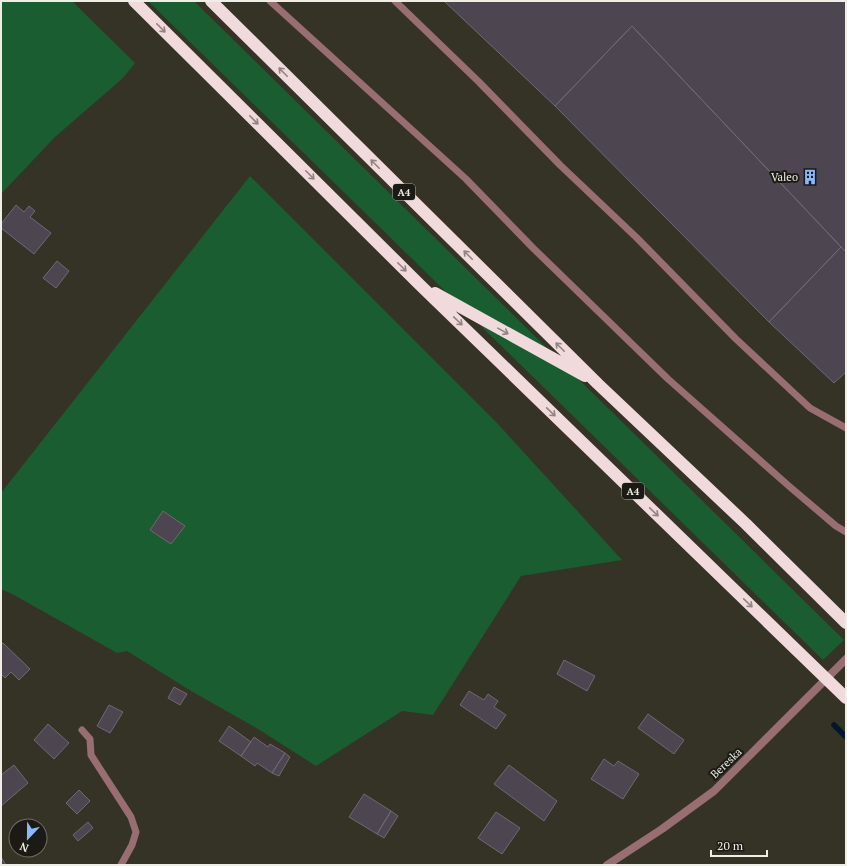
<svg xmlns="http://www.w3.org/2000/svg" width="847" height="866" font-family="'PT Serif',serif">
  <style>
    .green { fill: #1a5d31 }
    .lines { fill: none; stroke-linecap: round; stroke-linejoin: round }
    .stream { stroke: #01172a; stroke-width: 5.5 }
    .building { fill: #4d454f; stroke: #716873 }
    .service { stroke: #996e72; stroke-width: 7 }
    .minor { stroke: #996e72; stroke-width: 8 }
    .motorway { stroke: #f1dadc; stroke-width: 12 }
    .oneway { stroke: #918482 }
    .labels { text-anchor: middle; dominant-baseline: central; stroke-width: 4; stroke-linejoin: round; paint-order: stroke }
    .shield { fill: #1b1a14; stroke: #afaea7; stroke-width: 1 }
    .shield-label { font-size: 10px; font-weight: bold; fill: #efeee6 }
    .poi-label { font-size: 11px; fill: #efeee6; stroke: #1b1a14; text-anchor: end }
    .street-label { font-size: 11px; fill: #efeee6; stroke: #1b1a14 }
  </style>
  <rect width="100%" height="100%" fill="#353226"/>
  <!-- green -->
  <path class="green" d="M 1,1 L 72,1 L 135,63 L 123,78 L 55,137 L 1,194 Z
    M 148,1 L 194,1 L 844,640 L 823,660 Z
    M 250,176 L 498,424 L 622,560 L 521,576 L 433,715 L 402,711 L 316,766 L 258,729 L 191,691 L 127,651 L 117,653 L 14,595 L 1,589 L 1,493 Z"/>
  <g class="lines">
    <!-- stream -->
    <path class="stream" d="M 834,725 L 846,737"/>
  </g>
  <!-- building -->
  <path class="building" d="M 444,1 L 846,1 L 846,252 L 632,26 L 555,106 Z
    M 632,26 L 841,247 L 769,322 L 555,106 Z
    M 16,205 L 24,212 L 29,206 L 35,211 L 30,217 L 51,233 L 34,254 L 1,228 L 1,224 Z
    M 841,247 L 846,252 L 846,372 L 834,383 L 769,322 Z
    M 57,261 L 69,271 L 56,288 L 43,278 Z
    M 163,511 L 185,526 L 171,544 L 150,530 Z
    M 3,643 L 30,669 L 19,680 L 11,672 L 5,678 L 1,674 L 1,645 Z
    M 564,660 L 595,676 L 587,691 L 557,674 Z
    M 174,687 L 187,694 L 180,705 L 168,698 Z
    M 469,691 L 484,700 L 488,694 L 498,701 L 494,707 L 506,715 L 496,729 L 460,705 Z
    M 109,705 L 123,712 L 110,733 L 97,726 Z
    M 648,714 L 684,740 L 674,754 L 638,728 Z
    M 48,724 L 69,743 L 54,759 L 34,740 Z
    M 229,726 L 251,742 L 241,756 L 219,741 Z
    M 254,737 L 268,747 L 270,744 L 285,753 L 272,773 L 257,763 L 255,766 L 241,756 Z
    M 285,753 L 290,757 L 279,776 L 272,773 Z
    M 604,759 L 614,766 L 618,761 L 639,774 L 623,799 L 591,779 Z
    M 14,765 L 28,783 L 1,806 L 1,775 Z
    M 509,765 L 557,801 L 544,821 L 494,784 Z
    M 79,790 L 90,801 L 77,814 L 66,803 Z
    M 364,794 L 391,811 L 377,834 L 349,817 Z
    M 391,811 L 398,816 L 384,838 L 377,834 Z
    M 496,812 L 520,828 L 502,854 L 478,838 Z
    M 88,822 L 93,828 L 78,841 L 73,835 Z
    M 1,857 L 6,865 L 1,865 Z"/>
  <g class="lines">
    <!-- service -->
    <path class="service" d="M 270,1 L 466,179 L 533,248 L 668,379 L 790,487 L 836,526 L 846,532
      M 395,1 L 479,82 L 560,165 L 637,238 L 736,339 L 810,408 L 846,428
      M 82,730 L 90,739 L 91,755 L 131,817 L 136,832 L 132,845 L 121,865"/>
    <!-- minor -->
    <path class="minor" d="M 607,865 L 662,829 L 714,791 L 846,659"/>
    <!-- motorway -->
    <path class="motorway" d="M 134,1 L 420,285 L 846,698
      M 211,1 L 598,384 L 746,524 L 846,623
      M 435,293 L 585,376"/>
  </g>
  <!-- one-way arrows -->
  <defs><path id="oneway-shaft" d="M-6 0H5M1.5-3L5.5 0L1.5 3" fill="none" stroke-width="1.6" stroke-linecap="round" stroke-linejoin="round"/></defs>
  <g class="oneway">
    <use href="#oneway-shaft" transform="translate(161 28) rotate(45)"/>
    <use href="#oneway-shaft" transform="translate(283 72) rotate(-135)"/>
    <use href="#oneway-shaft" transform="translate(254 120) rotate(45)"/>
    <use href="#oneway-shaft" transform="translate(375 164) rotate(-135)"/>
    <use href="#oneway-shaft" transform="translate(310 175) rotate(45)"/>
    <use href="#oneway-shaft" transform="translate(468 255) rotate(-135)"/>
    <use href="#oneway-shaft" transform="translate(402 267) rotate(45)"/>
    <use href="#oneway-shaft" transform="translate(458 321) rotate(44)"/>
    <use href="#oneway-shaft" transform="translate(503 331) rotate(29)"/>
    <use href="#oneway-shaft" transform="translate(560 347) rotate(-135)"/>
    <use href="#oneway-shaft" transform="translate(551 412) rotate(44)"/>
    <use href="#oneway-shaft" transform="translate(654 512) rotate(44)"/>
    <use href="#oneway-shaft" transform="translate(748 603) rotate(44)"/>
  </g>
  <!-- icons -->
  <defs>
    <symbol id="building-bare" viewBox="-9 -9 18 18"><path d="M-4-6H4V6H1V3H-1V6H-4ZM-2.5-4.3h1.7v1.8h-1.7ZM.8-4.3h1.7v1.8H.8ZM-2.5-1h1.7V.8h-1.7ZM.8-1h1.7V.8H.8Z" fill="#8abafc" stroke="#1b1a14" stroke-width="2.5" paint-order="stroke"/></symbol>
  </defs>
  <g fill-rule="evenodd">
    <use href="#building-bare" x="799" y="166" width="22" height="22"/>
  </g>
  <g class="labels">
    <!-- shield labels -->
    <g class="shield">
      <rect x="393" y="184" width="22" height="16" rx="3"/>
      <rect x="622" y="483" width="22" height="16" rx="3"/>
    </g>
    <g class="shield-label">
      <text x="404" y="192">A4</text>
      <text x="633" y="491">A4</text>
    </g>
    <!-- poi labels -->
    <g class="poi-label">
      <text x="798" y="177">Valeo</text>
    </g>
    <!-- street labels -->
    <g class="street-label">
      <text transform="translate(726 763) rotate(-44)">Bereska</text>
    </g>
  </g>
  <!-- border -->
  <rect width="847" height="866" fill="none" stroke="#efeee6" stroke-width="4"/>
  <!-- north arrow -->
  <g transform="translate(28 838) rotate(202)"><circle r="19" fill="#1b1a14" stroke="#706f68"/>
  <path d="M0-3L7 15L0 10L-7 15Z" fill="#8abafc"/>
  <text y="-6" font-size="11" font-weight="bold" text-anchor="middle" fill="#efeee6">N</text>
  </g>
  <!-- scale -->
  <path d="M711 850v6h56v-6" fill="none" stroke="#efeee6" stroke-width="2"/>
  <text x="717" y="850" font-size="12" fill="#efeee6" stroke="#1b1a14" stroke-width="3" paint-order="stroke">20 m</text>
</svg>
